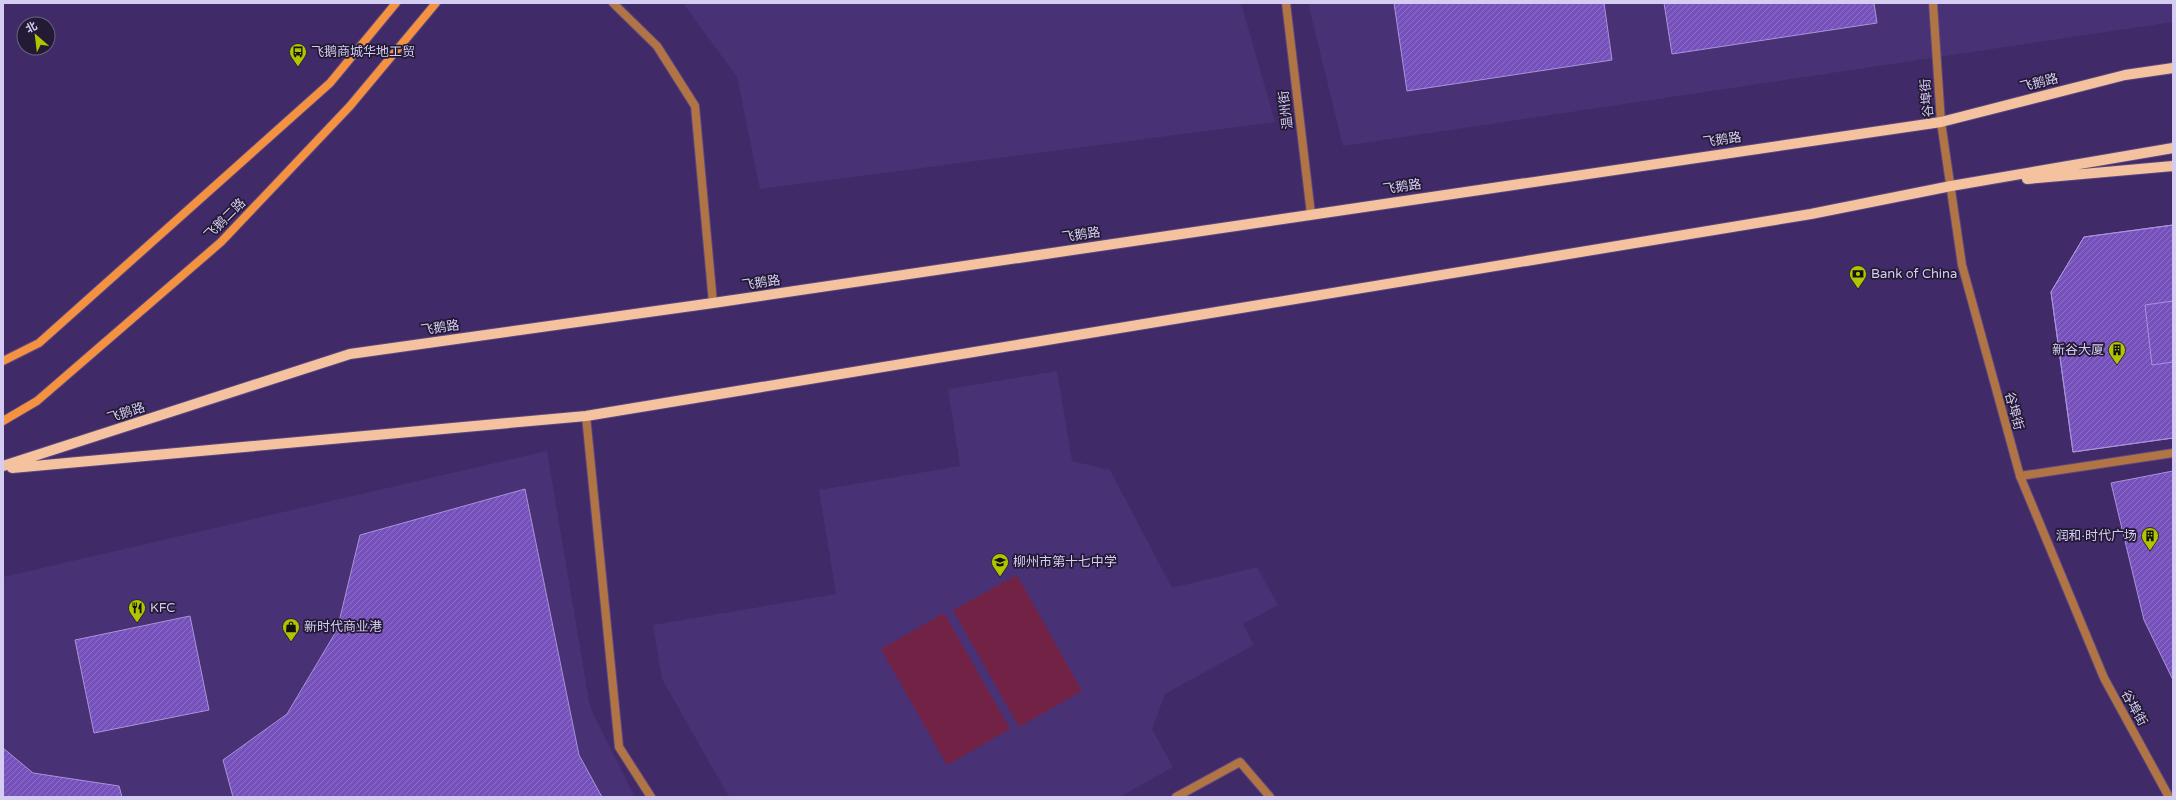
<svg xmlns="http://www.w3.org/2000/svg" width="2176" height="800" font-family="'Varela Round','Noto Sans SC',sans-serif">
  <style>
    .built { fill: #493175 }
    .park { fill: #722345 }
    .building { fill: url(#building-hatch); stroke: #a894da }
    .lines { fill: none; stroke-linecap: round; stroke-linejoin: round }
    .service-casing { stroke: #5b4780; stroke-width: 10 }
    .minor-casing { stroke: #5b4780; stroke-width: 10 }
    .tertiary-casing { stroke: #5b4780; stroke-width: 10 }
    .secondary-casing { stroke: #5b4780; stroke-width: 10 }
    .primary-casing { stroke: #5b4780; stroke-width: 12 }
    .service { stroke: #b17444; stroke-width: 8 }
    .minor { stroke: #b17444; stroke-width: 8 }
    .tertiary { stroke: #b17444; stroke-width: 8 }
    .secondary { stroke: #f49241; stroke-width: 8 }
    .primary { stroke: #f4c29e; stroke-width: 10 }
    .labels { text-anchor: middle; dominant-baseline: central; stroke-width: 3.5; stroke-linejoin: round; paint-order: stroke }
    .poi-label { font-size: 13px; fill: #d5ccf1; stroke: #231a35; text-anchor: start }
    .street-label { font-size: 13px; fill: #d5ccf1; stroke: #231a35 }
  </style>
  <defs>
    <pattern id="building-hatch" width="6" height="6" patternUnits="userSpaceOnUse"><rect width="6" height="6" fill="#7650bb"/><path d="M-1 1l2-2M0 6l6-6M5 7l2-2" fill="none" stroke="#8f70c8"/></pattern>
  </defs>
  <rect width="100%" height="100%" fill="#402a67"/>
  <!-- built -->
  <path class="built" d="M 683,3 L 1241,3 L 1275,122 L 760,189 L 737,77 Z
    M 1308,3 L 2173,3 L 2173,22 L 1343,146 Z
    M 1057,371 L 1072,461 L 1110,470 L 1172,588 L 1257,567 L 1278,605 L 1243,624 L 1254,645 L 1165,694 L 1152,729 L 1173,767 L 1120,797 L 729,797 L 662,679 L 653,625 L 836,594 L 819,490 L 960,466 L 948,389 Z
    M 547,451 L 590,707 L 635,797 L 3,797 L 3,577 Z"/>
  <!-- park -->
  <path class="park" d="M 1017,575 L 1082,691 L 1019,727 L 953,610 Z
    M 944,613 L 1010,729 L 947,765 L 881,649 Z"/>
  <!-- building -->
  <path class="building" d="M 1394,3 L 1604,3 L 1612,60 L 1407,91 Z
    M 1664,3 L 1874,3 L 1877,23 L 1672,54 Z
    M 2173,225 L 2173,438 L 2073,452 L 2051,292 L 2084,237 Z
    M 2173,225 L 2173,301 L 2145,305 L 2152,365 L 2173,362 L 2173,438 L 2073,452 L 2051,292 L 2084,237 Z
    M 2173,471 L 2173,680 L 2144,620 L 2111,483 Z
    M 525,489 L 579,755 L 602,797 L 233,797 L 223,760 L 287,714 L 337,630 L 360,535 Z
    M 190,616 L 209,710 L 94,733 L 75,640 Z
    M 3,748 L 33,773 L 119,786 L 122,797 L 3,797 Z"/>
  <g class="lines">
    <defs>
      <path id="service" d="M 613,3 L 657,46 L 695,106 L 713,303
        M 2020,476 L 2173,453"/>
      <path id="minor" d="M 1286,3 L 1311,214
        M 586,416 L 619,747 L 651,797
        M 1176,797 L 1240,762 L 1270,797"/>
      <path id="tertiary" d="M 1933,3 L 1941,122 L 1962,265 L 2020,476 L 2104,678 L 2169,797"/>
      <path id="secondary" d="M 3,361 L 39,343 L 330,83 L 396,3
        M 3,421 L 37,401 L 221,242 L 350,106 L 436,3"/>
      <path id="primary" d="M 2027,179 L 2173,166
        M 3,466 L 350,354 L 713,303 L 1941,122 L 2125,75 L 2173,68
        M 12,468 L 586,416 L 1811,214 L 1951,186 L 2173,148"/>
    </defs>
    <!-- service casing -->
    <use href="#service" class="service-casing"/>
    <!-- minor casing -->
    <use href="#minor" class="minor-casing"/>
    <!-- tertiary casing -->
    <use href="#tertiary" class="tertiary-casing"/>
    <!-- secondary casing -->
    <use href="#secondary" class="secondary-casing"/>
    <!-- primary casing -->
    <use href="#primary" class="primary-casing"/>
    <!-- service -->
    <use href="#service" class="service"/>
    <!-- minor -->
    <use href="#minor" class="minor"/>
    <!-- tertiary -->
    <use href="#tertiary" class="tertiary"/>
    <!-- secondary -->
    <use href="#secondary" class="secondary"/>
    <!-- primary -->
    <use href="#primary" class="primary"/>
  </g>
  <!-- icons -->
  <defs>
    <symbol id="bus-pin" viewBox="-11 -11 22 30"><path d="M0 17L-7.5 6A9.5 9.5 0 1 1 7.5 6Z" fill="#b0c500" stroke="#231a35"/><path d="M-5-6H5V4H4V6H2V4H-2V6H-4V4H-5ZM-3.5-4V0h7V-4ZM-3.5 1.2v1.5H-2V1.2ZM2 1.2v1.5H3.5V1.2Z" fill="#111"/></symbol>
    <symbol id="bank-pin" viewBox="-11 -11 22 30"><path d="M0 17L-7.5 6A9.5 9.5 0 1 1 7.5 6Z" fill="#b0c500" stroke="#231a35"/><path d="M-6-4H6V4H-6ZM0-2.3a2.3 2.3 0 1 0 0 4.6a2.3 2.3 0 1 0 0-4.6Z" fill="#111"/></symbol>
    <symbol id="building-pin" viewBox="-11 -11 22 30"><path d="M0 17L-7.5 6A9.5 9.5 0 1 1 7.5 6Z" fill="#b0c500" stroke="#231a35"/><path d="M-4-6H4V6H1V3H-1V6H-4ZM-2.5-4.3h1.7v1.8h-1.7ZM.8-4.3h1.7v1.8H.8ZM-2.5-1h1.7V.8h-1.7ZM.8-1h1.7V.8H.8Z" fill="#111"/></symbol>
    <symbol id="school-pin" viewBox="-11 -11 22 30"><path d="M0 17L-7.5 6A9.5 9.5 0 1 1 7.5 6Z" fill="#b0c500" stroke="#231a35"/><path d="M0-5L7-2L0 1L-7-2ZM-4 1L0 2.5L4 1V4Q0 6-4 4Z" fill="#111"/></symbol>
    <symbol id="restaurant-pin" viewBox="-11 -11 22 30"><path d="M0 17L-7.5 6A9.5 9.5 0 1 1 7.5 6Z" fill="#b0c500" stroke="#231a35"/><path d="M-5-6h1v4h1v-4h1v4h1v-4h1v5L-1.5 .5V6h-2V.5L-5-1ZM5-6V6H3V1.5H1.5Q1.5-4 5-6Z" fill="#111"/></symbol>
    <symbol id="shop-pin" viewBox="-11 -11 22 30"><path d="M0 17L-7.5 6A9.5 9.5 0 1 1 7.5 6Z" fill="#b0c500" stroke="#231a35"/><path d="M-5-2.5h2.3a2.7 3.5 0 0 1 5.4 0H5L5.5 6h-11ZM-1.5-2.5h3a1.5 2.3 0 0 0-3 0Z" fill="#111"/></symbol>
  </defs>
  <g fill-rule="evenodd">
    <use href="#bus-pin" x="288" y="42" width="20" height="27"/>
    <use href="#bank-pin" x="1848" y="264" width="20" height="27"/>
    <use href="#building-pin" x="2107" y="340" width="20" height="27"/>
    <use href="#building-pin" x="2140" y="526" width="20" height="27"/>
    <use href="#school-pin" x="990" y="552" width="20" height="27"/>
    <use href="#restaurant-pin" x="127" y="598" width="20" height="27"/>
    <use href="#shop-pin" x="281" y="617" width="20" height="27"/>
  </g>
  <g class="labels">
    <!-- poi labels -->
    <g class="poi-label">
      <text x="311" y="52">飞鹅商城华地工贸</text>
      <text x="1871" y="274">Bank of China</text>
      <text x="2104" y="350" text-anchor="end">新谷大厦</text>
      <text x="2137" y="536" text-anchor="end">润和·时代广场</text>
      <text x="1013" y="562">柳州市第十七中学</text>
      <text x="150" y="608">KFC</text>
      <text x="304" y="627">新时代商业港</text>
    </g>
    <!-- street labels -->
    <g class="street-label">
      <text transform="translate(2039 83) rotate(-14)">飞鹅路</text>
      <text transform="translate(1927 98) rotate(-95)">谷埠街</text>
      <text transform="translate(1286 110) rotate(-97)">温州街</text>
      <text transform="translate(1722 140) rotate(-8)">飞鹅路</text>
      <text transform="translate(1402 187) rotate(-8)">飞鹅路</text>
      <text transform="translate(225 219) rotate(-45)">飞鹅二路</text>
      <text transform="translate(1081 235) rotate(-8)">飞鹅路</text>
      <text transform="translate(761 283) rotate(-8)">飞鹅路</text>
      <text transform="translate(440 328) rotate(-8)">飞鹅路</text>
      <text transform="translate(2014 411) rotate(75)">谷埠街</text>
      <text transform="translate(126 413) rotate(-18)">飞鹅路</text>
      <text transform="translate(2134 708) rotate(61)">谷埠街</text>
    </g>
  </g>
  <!-- border -->
  <rect width="2176" height="800" fill="none" stroke="#d5ccf1" stroke-width="8"/>
  <!-- north arrow -->
  <g transform="translate(36 36) rotate(332)"><circle r="19" fill="#231a35" stroke="#6a6180"/>
  <path d="M0-3L7 15L0 10L-7 15Z" fill="#b0c500"/>
  <text y="-6" font-size="11" font-weight="bold" text-anchor="middle" fill="#d5ccf1">北</text>
  </g>
</svg>
